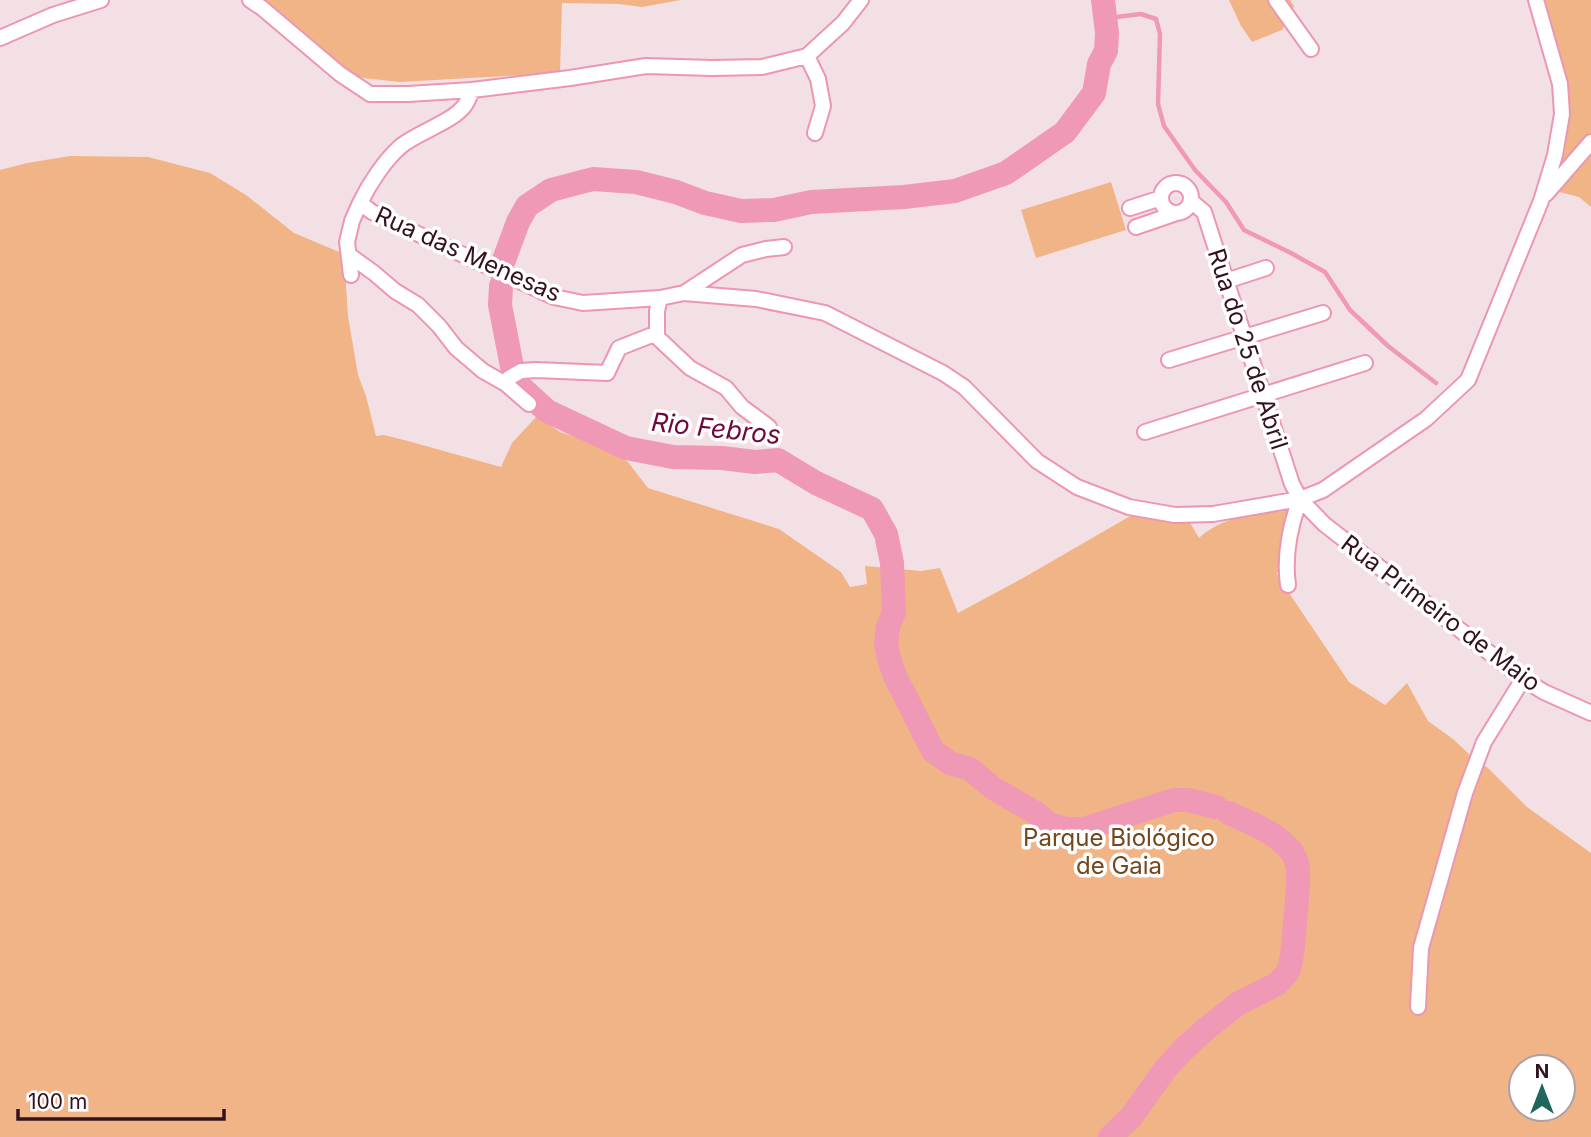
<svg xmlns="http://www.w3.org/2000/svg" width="1591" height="1137" font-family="Inter,sans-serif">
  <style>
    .green { fill: #f1b486; fill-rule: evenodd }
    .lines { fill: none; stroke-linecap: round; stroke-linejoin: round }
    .stream { stroke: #f099b6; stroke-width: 4.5 }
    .river { stroke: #f099b6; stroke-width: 24 }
    .minor-casing { stroke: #ed96b3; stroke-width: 18 }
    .minor { stroke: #fff; stroke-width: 14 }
    .labels { text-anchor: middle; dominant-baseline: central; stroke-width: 7; stroke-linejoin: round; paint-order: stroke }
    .street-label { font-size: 24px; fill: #33121e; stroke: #fff }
    .park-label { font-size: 24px; fill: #75471f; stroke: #fff }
    .water-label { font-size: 26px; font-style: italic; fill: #70073c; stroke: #fff }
  </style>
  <rect width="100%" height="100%" fill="#f3e0e5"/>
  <!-- green -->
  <path class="green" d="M 254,0 L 681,0 L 642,7 L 619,4 L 562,3 L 560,73 L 400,82 L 354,77 Z
    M 1229,0 L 1290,0 L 1294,6 L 1282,30 L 1252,42 L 1241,26 Z
    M 1533,0 L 1591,0 L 1591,207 L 1579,197 L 1540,187 L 1559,126 L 1561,90 Z
    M 70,156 L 148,157 L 210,173 L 246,195 L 294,233 L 344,254 L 348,316 L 358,375 L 366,396 L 376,436 L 384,435 L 408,441 L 501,467 L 512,443 L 537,416 L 560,432 L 597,444 L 615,452 L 628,462 L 648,488 L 779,529 L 841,572 L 850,587 L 867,584 L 865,566 L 921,571 L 940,568 L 958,613 L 1023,578 L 1132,515 L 1189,521 L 1199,538 C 1222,517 1256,512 1287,511 L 1284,556 L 1277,574 L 1283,581 L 1283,584 L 1349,682 L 1385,705 L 1407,683 L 1428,721 L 1453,739 L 1471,756 L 1488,768 L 1527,807 L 1591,853 L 1591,1137 L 0,1137 L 0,170 L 27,163 ZM 1521,1067 L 1563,1067 L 1563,1109 L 1521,1109 Z
    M 1111,182 L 1126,230 L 1036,258 L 1021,210 Z"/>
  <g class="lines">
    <!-- stream -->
    <path class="stream" d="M 1105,14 L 1116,17 L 1141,14 L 1156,19 L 1160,34 L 1158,104 L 1164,126 L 1195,170 L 1226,202 L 1244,230 L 1291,253 L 1325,272 L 1350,310 L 1388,346 L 1436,383"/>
    <!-- river -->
    <path class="river" d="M 504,260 L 518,222 L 527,206 L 551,190 L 593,179 L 636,182 L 676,192 L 705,203 L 741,211 L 774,210 L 811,202 L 904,197 L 955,191 L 1006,173 L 1065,132 L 1094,93 L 1099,64 L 1106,51 L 1107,33 L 1103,0
      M 501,286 L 500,305 L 515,382 L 547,411 L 626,448 L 673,457 L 722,458 L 755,462 L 778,460 L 816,483 L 872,509 L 886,534 L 892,563 L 894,612 L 888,627 L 886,643 L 889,659 L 895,676 L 933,751 L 950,763 L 970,769 L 993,788 L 1036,813 L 1049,824 L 1066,829 L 1084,829 L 1174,800 L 1188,800 L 1216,807
      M 1110,1137 L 1131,1117 L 1166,1068 L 1186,1047 L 1207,1028 L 1239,1003 L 1277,984 L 1287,973 L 1290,966 C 1294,948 1294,930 1296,912 C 1297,898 1299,882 1298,869 C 1296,839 1252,824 1229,813"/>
    <defs>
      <path id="minor" d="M 250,0 L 262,8 L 340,74 L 370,94 L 408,94 L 472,90 L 570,78 L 646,66 L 712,68 L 762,67 L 807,56 L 843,23 L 861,0
        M 1276,0 L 1311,49
        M 0,38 L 53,15 L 101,0
        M 807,56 L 818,79 L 823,106 L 815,133
        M 472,90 C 470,95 468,101 465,105 C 453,122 418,132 401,146 C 385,160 369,184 360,203 L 372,212 L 416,233 L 554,297 L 583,303 L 660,298 L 684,293 L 742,255 L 766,249 L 784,247
        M1161 198a15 15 0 1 1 30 0a15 15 0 1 1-30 0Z
        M 1546,194 L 1591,142
        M 1192,202 L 1204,212 L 1292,484 L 1300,499 L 1324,524 L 1523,679 L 1544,692 L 1591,713
        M 1130,208 L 1161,198
        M 1136,227 L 1174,214
        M 349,255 L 374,273 L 395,291 L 418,305 L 439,326 L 456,348 L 483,371 L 506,384 L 529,404
        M 351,275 L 347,242 L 352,221 L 360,203
        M 1226,281 L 1266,268
        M 684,293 L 756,299 L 825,313 L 943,373 L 964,387 L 1037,461 L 1077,487 L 1129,507 L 1175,515 L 1213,514 L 1300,499 L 1323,490 L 1426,419 L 1468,380 L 1541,201 L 1555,155 L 1562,114 L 1560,84 L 1536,0
        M 660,298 L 657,311 L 657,337 L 690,368 L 726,388 L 742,407 L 769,427
        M 1169,360 L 1323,313
        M 506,384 L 509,378 L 521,371 L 536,370 L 607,373 L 619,348 L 657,333
        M 1145,432 L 1365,363
        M 1288,585 C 1284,556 1290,526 1300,499
        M 1418,1007 L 1421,948 L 1465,793 L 1484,742 L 1523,679"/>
    </defs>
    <!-- minor casing -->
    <use href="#minor" class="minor-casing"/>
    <!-- minor -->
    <use href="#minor" class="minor"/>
  </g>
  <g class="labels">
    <!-- street labels -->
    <g class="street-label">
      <text transform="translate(468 254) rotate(24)">Rua das Menesas</text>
      <text transform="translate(1248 349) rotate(72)">Rua do 25 de Abril</text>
      <text transform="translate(1441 613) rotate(37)">Rua Primeiro de Maio</text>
    </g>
    <!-- park labels -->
    <g class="park-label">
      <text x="1119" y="837">Parque Biológico<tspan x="1119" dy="28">de Gaia</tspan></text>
    </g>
    <!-- water labels -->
    <g class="water-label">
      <text transform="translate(716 428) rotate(6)">Rio Febros</text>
    </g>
  </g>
  <!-- north arrow -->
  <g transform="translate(1542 1088)"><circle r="33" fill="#ffffff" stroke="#ada0a5" stroke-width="2"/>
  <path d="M0-5L12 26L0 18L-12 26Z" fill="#20665a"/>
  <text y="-10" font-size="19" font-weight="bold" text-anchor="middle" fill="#33121e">N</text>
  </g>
  <!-- scale -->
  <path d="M18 1109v10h206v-10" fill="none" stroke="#33121e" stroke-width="3.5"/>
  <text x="28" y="1109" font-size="21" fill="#33121e" stroke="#ffffff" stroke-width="5" paint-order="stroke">100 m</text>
</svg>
